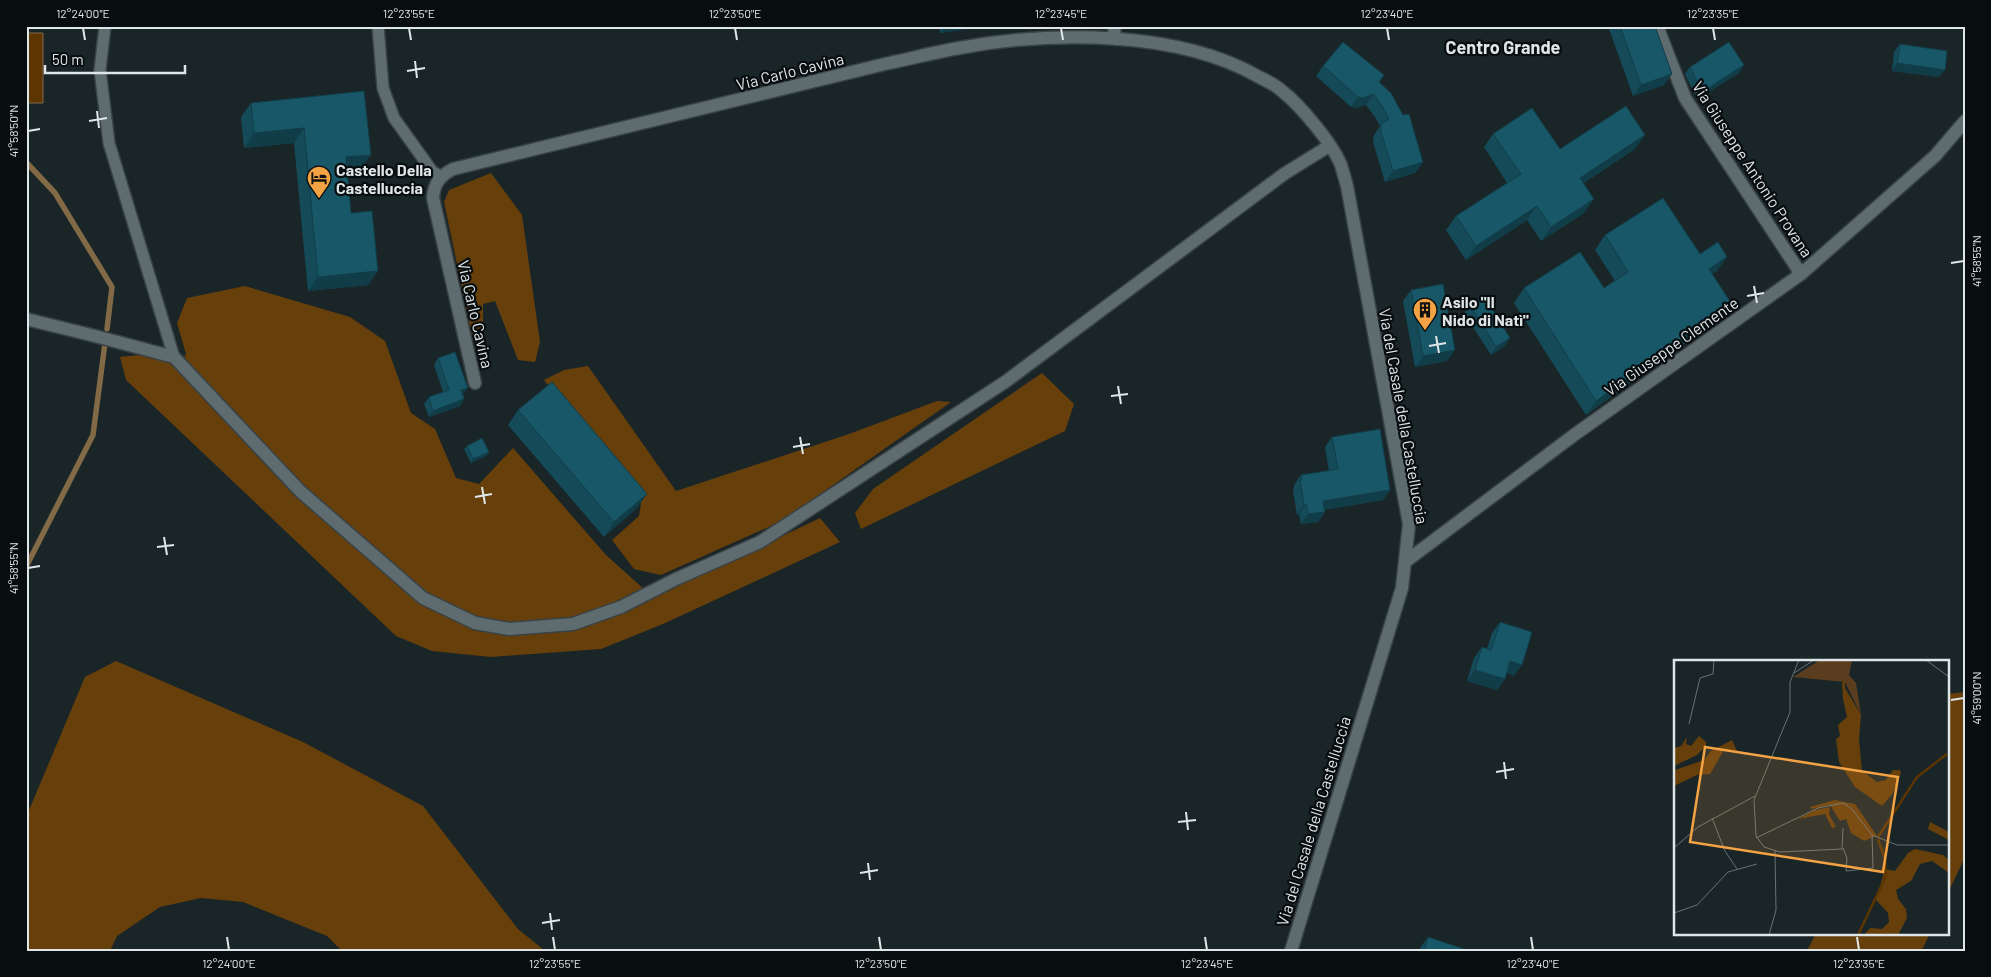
<svg xmlns="http://www.w3.org/2000/svg" width="1991" height="977" font-family="Barlow,sans-serif">
  <style>
    .forest { fill: #673f0b }
    .water { fill: #5c3500; stroke: #836a46 }
    .lines { fill: none; stroke-linecap: round; stroke-linejoin: round }
    .stream { stroke: #836a46; stroke-width: 5.5 }
    .service-casing { stroke: #394245; stroke-width: 14 }
    .minor-casing { stroke: #394245; stroke-width: 15 }
    .service { stroke: #5f6c6f; stroke-width: 11 }
    .minor { stroke: #5f6c6f; stroke-width: 12 }
    .wall { fill: #154b59 }
    .shaded-wall { fill: #113d48 }
    .building { fill: #185767; stroke: #113d48 }
    .ticks { fill: none; stroke: #dfe6e8; stroke-width: 2 }
    .labels { text-anchor: middle; dominant-baseline: central; stroke-width: 4.5; stroke-linejoin: round; paint-order: stroke }
    .street-label { font-size: 16px; fill: #dfe6e8; stroke: #080d0f }
    .poi-label { font-size: 16px; font-weight: bold; fill: #dfe6e8; stroke: #080d0f; text-anchor: start }
    .neighbourhood-label { font-size: 18px; font-weight: bold; fill: #dfe6e8; stroke: #080d0f }
    .inset-river { fill: none; stroke: #5c3500; stroke-width: 2.5 }
    .inset-road { fill: none; stroke: #697275; stroke-width: 1 }
    .view { fill: #f4a344; fill-opacity: 0.15; stroke: #f4a344; stroke-width: 2.5 }
    .inset-edge { fill: none; stroke: #dfe6e8; stroke-width: 2.5 }
    .neatline { fill: none; stroke: #dfe6e8; stroke-width: 2 }
    .ticks-label { font-size: 12px; text-anchor: middle; fill: #dfe6e8 }
  </style>
  <rect width="100%" height="100%" fill="#1a2528"/>
  <!-- forest -->
  <path class="forest" d="M 491,173 L 522,215 L 540,342 L 535,362 L 518,360 L 495,301 L 483,304 L 483,351 L 473,340 L 444,202 L 449,190 Z
    M 245,286 L 350,317 L 385,341 L 411,413 L 435,429 L 456,478 L 479,484 L 513,448 L 606,555 L 645,590 L 678,586 L 820,518 L 840,542 L 663,624 L 601,649 L 491,657 L 432,651 L 396,636 L 126,380 L 120,357 L 150,354 L 180,365 L 186,354 L 177,323 L 187,298 Z
    M 588,366 L 676,491 L 849,434 L 937,401 L 951,402 L 782,521 L 661,575 L 634,569 L 612,540 L 639,516 L 641,503 L 544,380 L 564,370 Z
    M 1042,373 L 1074,404 L 1065,431 L 861,529 L 855,513 L 873,489 Z
    M 116,661 L 303,742 L 423,806 L 518,929 L 545,951 L 342,951 L 327,936 L 243,902 L 201,898 L 160,907 L 117,936 L 110,951 L 26,951 L 27,815 L 85,677 Z
    M 1965,692 L 1965,857 L 1947,895 L 1947,694 Z
    M 1816,933 L 1930,933 L 1923,948 L 1919,951 L 1807,951 Z"/>
  <!-- water -->
  <path class="water" d="M 26,33 L 43,33 L 43,103 L 26,103 Z"/>
  <g class="lines">
    <!-- stream -->
    <path class="stream" d="M 26,162 L 55,193 L 112,287 L 107,329
      M 26,567 L 93,435 L 105,343"/>
    <defs>
      <path id="service" d="M 105,26 L 100,70 L 109,143 L 174,357
        M 378,26 L 383,88 L 394,118 L 432,171 L 441,177"/>
      <path id="minor" d="M 1114,26 L 1115,39
        M 1657,26 L 1685,98 L 1801,274
        M 26,319 L 95,336 L 174,357 L 300,491 L 423,598 L 475,623 L 509,629 L 573,624 L 621,607 L 676,579 L 760,542 L 1005,382 L 1284,174 L 1329,146
        M 475,383 L 433,198 C 434,183 440,176 453,169 L 889,63 C 913,58 936,52 959,48 C 1050,31 1178,30 1259,77 C 1267,81 1276,85 1282,91 C 1300,105 1332,143 1341,165 C 1343,172 1345,179 1347,186 L 1409,524 L 1402,588 L 1291,951
        M 1405,562 L 1574,435 L 1801,274 L 1935,156 L 1965,121"/>
    </defs>
    <!-- service casing -->
    <use href="#service" class="service-casing"/>
    <!-- minor casing -->
    <use href="#minor" class="minor-casing"/>
    <!-- service -->
    <use href="#service" class="service"/>
    <!-- minor -->
    <use href="#minor" class="minor"/>
  </g>
  <!-- wall -->
  <path class="wall" d="M 939,26 L 989,26 L 940,33 Z
    M 1608,26 L 1655,26 L 1664,85 L 1633,96 Z
    M 1900,44 L 1939,77 L 1892,71 L 1894,52 Z
    M 1744,65 L 1739,73 L 1697,99 L 1685,74 L 1690,67 Z
    M 1323,66 L 1380,82 L 1423,162 L 1415,173 L 1385,182 L 1373,142 L 1374,135 L 1380,126 L 1375,117 L 1366,105 L 1356,108 L 1351,107 L 1316,76 Z
    M 364,91 L 360,170 L 347,171 L 351,213 L 378,271 L 368,285 L 308,291 L 294,143 L 244,148 L 241,117 L 251,103 Z
    M 1493,134 L 1560,149 L 1635,149 L 1584,183 L 1584,213 L 1541,241 L 1527,220 L 1466,260 L 1446,230 L 1456,216 L 1507,183 L 1484,147 Z
    M 1605,235 L 1700,254 L 1717,271 L 1712,274 L 1731,303 L 1721,317 L 1586,415 L 1514,303 L 1524,288 L 1604,288 L 1615,281 L 1595,250 Z
    M 1411,290 L 1447,361 L 1415,367 L 1403,301 Z
    M 1470,305 L 1505,346 L 1491,355 L 1464,313 Z
    M 438,358 L 463,394 L 464,399 L 460,406 L 429,417 L 424,404 L 429,397 L 443,392 L 434,365 Z
    M 518,410 L 637,508 L 604,537 L 508,425 Z
    M 1332,437 L 1390,490 L 1383,500 L 1324,510 L 1325,512 L 1318,522 L 1301,524 L 1299,514 L 1297,515 L 1293,490 L 1294,488 L 1294,485 L 1301,475 L 1329,471 L 1325,447 Z
    M 467,446 L 489,452 L 486,456 L 471,463 L 464,449 Z
    M 1500,622 L 1514,676 L 1507,673 L 1505,679 L 1497,690 L 1467,681 L 1474,658 L 1482,647 L 1487,649 L 1492,633 Z
    M 1428,937 L 1470,951 L 1420,951 L 1420,948 Z"/>
  <!-- shaded-wall -->
  <path class="shaded-wall" d="M 945,26 L 989,26 L 940,33 Z
    M 1897,63 L 1945,70 L 1939,77 L 1892,71 Z
    M 1744,65 L 1739,73 L 1697,99 L 1702,92 Z
    M 1672,74 L 1664,85 L 1633,96 L 1641,85 Z
    M 1374,94 L 1366,105 L 1356,108 L 1351,107 L 1358,97 Z
    M 304,128 L 294,143 L 244,148 L 254,133 Z
    M 1645,135 L 1635,149 L 1570,192 L 1580,178 Z
    M 371,155 L 360,170 L 336,172 L 346,157 Z
    M 1423,162 L 1415,173 L 1385,182 L 1393,171 Z
    M 1594,199 L 1584,213 L 1541,241 L 1551,227 Z
    M 1537,206 L 1527,220 L 1466,260 L 1476,246 Z
    M 1727,257 L 1717,271 L 1699,283 L 1709,269 Z
    M 378,271 L 368,285 L 308,291 L 318,277 Z
    M 1731,303 L 1721,317 L 1586,415 L 1596,401 Z
    M 1510,338 L 1505,346 L 1491,355 L 1496,347 Z
    M 1455,350 L 1447,361 L 1415,367 L 1423,356 Z
    M 468,388 L 463,394 L 457,396 L 461,390 Z
    M 464,399 L 460,406 L 429,417 L 433,411 Z
    M 489,452 L 486,456 L 471,463 L 473,459 Z
    M 1390,490 L 1383,500 L 1316,511 L 1323,501 Z
    M 647,494 L 637,508 L 604,537 L 614,522 Z
    M 1306,504 L 1299,514 L 1297,515 L 1304,505 Z
    M 1325,512 L 1318,522 L 1301,524 L 1308,514 Z
    M 1510,661 L 1522,665 L 1514,676 L 1503,672 Z
    M 1475,670 L 1505,679 L 1497,690 L 1467,681 Z"/>
  <!-- building -->
  <path class="building" d="M 1620,26 L 1655,26 L 1672,74 L 1641,85 Z
    M 1343,42 L 1384,75 L 1379,82 L 1391,93 L 1403,115 L 1409,114 L 1423,162 L 1393,171 L 1381,132 L 1381,124 L 1389,119 L 1382,106 L 1374,94 L 1363,98 L 1358,97 L 1323,66 Z
    M 1729,42 L 1744,65 L 1702,92 L 1690,67 Z
    M 1900,44 L 1947,51 L 1945,70 L 1897,63 Z
    M 364,91 L 371,155 L 346,157 L 351,213 L 372,211 L 378,271 L 318,277 L 304,128 L 254,133 L 251,103 Z
    M 1626,106 L 1645,135 L 1580,178 L 1594,199 L 1551,227 L 1537,206 L 1476,246 L 1456,216 L 1521,174 L 1493,134 L 1532,108 L 1560,149 Z
    M 1663,198 L 1700,254 L 1718,242 L 1727,257 L 1709,269 L 1731,303 L 1596,401 L 1524,288 L 1580,252 L 1604,288 L 1628,272 L 1605,235 Z
    M 1443,284 L 1455,350 L 1423,356 L 1411,290 Z
    M 1484,296 L 1510,338 L 1496,347 L 1470,305 Z
    M 455,352 L 468,388 L 461,390 L 464,399 L 433,411 L 429,397 L 449,390 L 438,358 Z
    M 552,382 L 647,494 L 614,522 L 518,410 Z
    M 1380,429 L 1390,490 L 1323,501 L 1325,512 L 1308,514 L 1306,504 L 1304,505 L 1300,480 L 1302,480 L 1301,475 L 1338,469 L 1332,437 Z
    M 482,438 L 489,452 L 473,459 L 467,446 Z
    M 1500,622 L 1532,632 L 1522,665 L 1510,661 L 1505,679 L 1475,670 L 1482,647 L 1491,650 Z
    M 1428,937 L 1470,951 L 1424,951 Z"/>
  <!-- ticks -->
  <path class="ticks" d="M 83,28 L 85,40M 409,28 L 411,40M 735,28 L 737,40M 1061,28 L 1063,40M 1387,28 L 1389,40M 1713,28 L 1715,40M 415,61 L 417,78M 407,71 L 425,68M 97,111 L 99,128M 89,121 L 107,118M 28,131 L 40,129M 1951,263 L 1964,261M 1754,286 L 1757,303M 1747,296 L 1764,293M 1436,336 L 1439,353M 1429,346 L 1446,343M 1118,386 L 1121,404M 1111,396 L 1128,394M 800,437 L 803,454M 793,447 L 810,444M 482,487 L 485,504M 475,497 L 492,494M 164,537 L 167,555M 157,547 L 174,545M 28,568 L 40,566M 1951,700 L 1964,698M 1504,762 L 1506,779M 1496,772 L 1514,769M 1186,812 L 1188,830M 1178,822 L 1196,820M 868,863 L 870,880M 860,873 L 878,870M 550,913 L 552,930M 542,923 L 560,920M 227,937 L 229,950M 553,937 L 555,950M 879,937 L 881,950M 1205,937 L 1207,950M 1531,937 L 1533,950M 1857,937 L 1859,950"/>
  <!-- icons -->
  <defs>
    <symbol id="hotel-pin" viewBox="-11 -11 22 30"><path d="M0 17L-7.5 6A9.5 9.5 0 1 1 7.5 6Z" fill="#f4a344" stroke="#080d0f"/><path d="M-6-4.5h1.5V1H6V5H4.5V3h-9V5H-6ZM-4 0a1.8 1.8 0 1 1 3.6 0ZM.5 0V-2.5h3Q6-2.5 6 0Z" fill="#111"/></symbol>
    <symbol id="building-pin" viewBox="-11 -11 22 30"><path d="M0 17L-7.5 6A9.5 9.5 0 1 1 7.5 6Z" fill="#f4a344" stroke="#080d0f"/><path d="M-4-6H4V6H1V3H-1V6H-4ZM-2.5-4.3h1.7v1.8h-1.7ZM.8-4.3h1.7v1.8H.8ZM-2.5-1h1.7V.8h-1.7ZM.8-1h1.7V.8H.8Z" fill="#111"/></symbol>
  </defs>
  <g fill-rule="evenodd">
    <use href="#hotel-pin" x="305" y="164" width="28" height="38"/>
    <use href="#building-pin" x="1411" y="296" width="28" height="38"/>
  </g>
  <g class="labels">
    <!-- street labels -->
    <g class="street-label">
      <text transform="translate(790 71) rotate(-14)">Via Carlo Cavina</text>
      <text transform="translate(1753 169) rotate(57)">Via Giuseppe Antonio Provana</text>
      <text transform="translate(476 314) rotate(77)">Via Carlo Cavina</text>
      <text transform="translate(1671 346) rotate(-35)">Via Giuseppe Clemente</text>
      <text transform="translate(1404 416) rotate(80)">Via del Casale della Castelluccia</text>
      <text transform="translate(1313 821) rotate(-73)">Via del Casale della Castelluccia</text>
    </g>
    <!-- poi labels -->
    <g class="poi-label">
      <text x="336" y="169">Castello Della<tspan x="336" dy="18">Castelluccia</tspan></text>
      <text x="1442" y="301">Asilo "Il<tspan x="1442" dy="18">Nido di Natì"</tspan></text>
    </g>
    <!-- neighbourhood labels -->
    <g class="neighbourhood-label">
      <text x="1503" y="47">Centro Grande</text>
    </g>
  </g>
  <!-- overview -->
  <g transform="translate(1674 660)">
    <rect width="275" height="275" fill="#1a2528"/>
    <path d="M 146,0 L 178,0 L 175,15 L 182,23 L 187,55 L 171,22 L 119,17 Z" fill="#5a3d1e"/>
    <path d="M 171,21 L 171,28 L 187,55 L 185,79 L 188,111 L 203,122 L 212,120 L 219,110 L 226,110 L 227,113 L 219,133 L 208,146 L 181,127 L 165,102 L 162,79 L 166,76 L 164,65 L 173,57 L 169,39 L 168,23 ZM 25,76 L 32,82 L 32,86 L 23,95 L 0,106 L 0,88 L 7,86 L 13,77 L 12,84 L 17,86 ZM 58,80 L 63,91 L 50,90 L 36,114 L 23,115 L 0,126 L 1,110 L 30,100 L 37,91 ZM 161,140 L 181,144 L 203,176 L 190,181 L 177,173 L 172,159 L 166,161 L 156,145 L 137,149 L 136,147 ZM 156,147 L 155,154 L 162,167 L 158,168 L 151,154 L 124,159 L 141,150 ZM 256,162 L 275,172 L 275,180 L 254,169 ZM 241,189 L 269,195 L 275,200 L 275,213 L 258,201 L 246,204 L 237,221 L 222,230 L 224,239 L 232,249 L 233,258 L 224,275 L 190,275 L 196,268 L 208,269 L 215,262 L 214,253 L 202,240 L 211,209 L 221,211 L 234,193 Z" fill="#673f0b"/>
    <path class="inset-river" d="M 204,177 L 243,117 L 273,94M 184,275 L 212,216 L 211,199 L 204,179"/>
    <path class="inset-road" d="M 125,0 L 116,22 L 116,52 L 80,140 L 82,176 L 90,187 L 106,192 L 168,189 L 169,168M 252,0 L 275,17M 120,13 L 140,0M 15,64 L 26,18 L 39,14 L 40,0M 38,158 L 51,191 L 63,209M 198,175 L 223,185 L 275,185M 82,178 L 144,148 L 169,143 L 177,148 L 198,175 L 199,208 L 172,211 L 173,198 L 169,188M 0,188 L 24,167 L 81,136M 0,253 L 23,245 L 54,212 L 83,204M 95,275 L 102,250 L 101,191"/>
    <path class="view" d="M 31,87 L 224,117 L 209,212 L 16,182 Z"/>
    <rect width="275" height="275" class="inset-edge"/>
  </g>
  <!-- border -->
  <rect width="1991" height="977" fill="none" stroke="#080d0f" stroke-width="55"/>
  <!-- scale -->
  <path d="M45 65v8h140v-8" fill="none" stroke="#dfe6e8" stroke-width="2.5"/>
  <text x="52" y="65" font-size="15" fill="#dfe6e8" stroke="#080d0f" stroke-width="4" paint-order="stroke">50 m</text>
  <rect x="28" y="28" width="1936" height="922" class="neatline"/>
  <g class="ticks-label">
    <text x="83" y="18">12°24'00"E</text>
    <text x="409" y="18">12°23'55"E</text>
    <text x="735" y="18">12°23'50"E</text>
    <text x="1061" y="18">12°23'45"E</text>
    <text x="1387" y="18">12°23'40"E</text>
    <text x="1713" y="18">12°23'35"E</text>
    <text transform="translate(14 131) rotate(-90)" y="4">41°58'50"N</text>
    <text transform="translate(1977 261) rotate(-90)" y="4">41°58'55"N</text>
    <text transform="translate(14 568) rotate(-90)" y="4">41°58'55"N</text>
    <text transform="translate(1977 698) rotate(-90)" y="4">41°59'00"N</text>
    <text x="229" y="968">12°24'00"E</text>
    <text x="555" y="968">12°23'55"E</text>
    <text x="881" y="968">12°23'50"E</text>
    <text x="1207" y="968">12°23'45"E</text>
    <text x="1533" y="968">12°23'40"E</text>
    <text x="1859" y="968">12°23'35"E</text>
  </g>
</svg>
